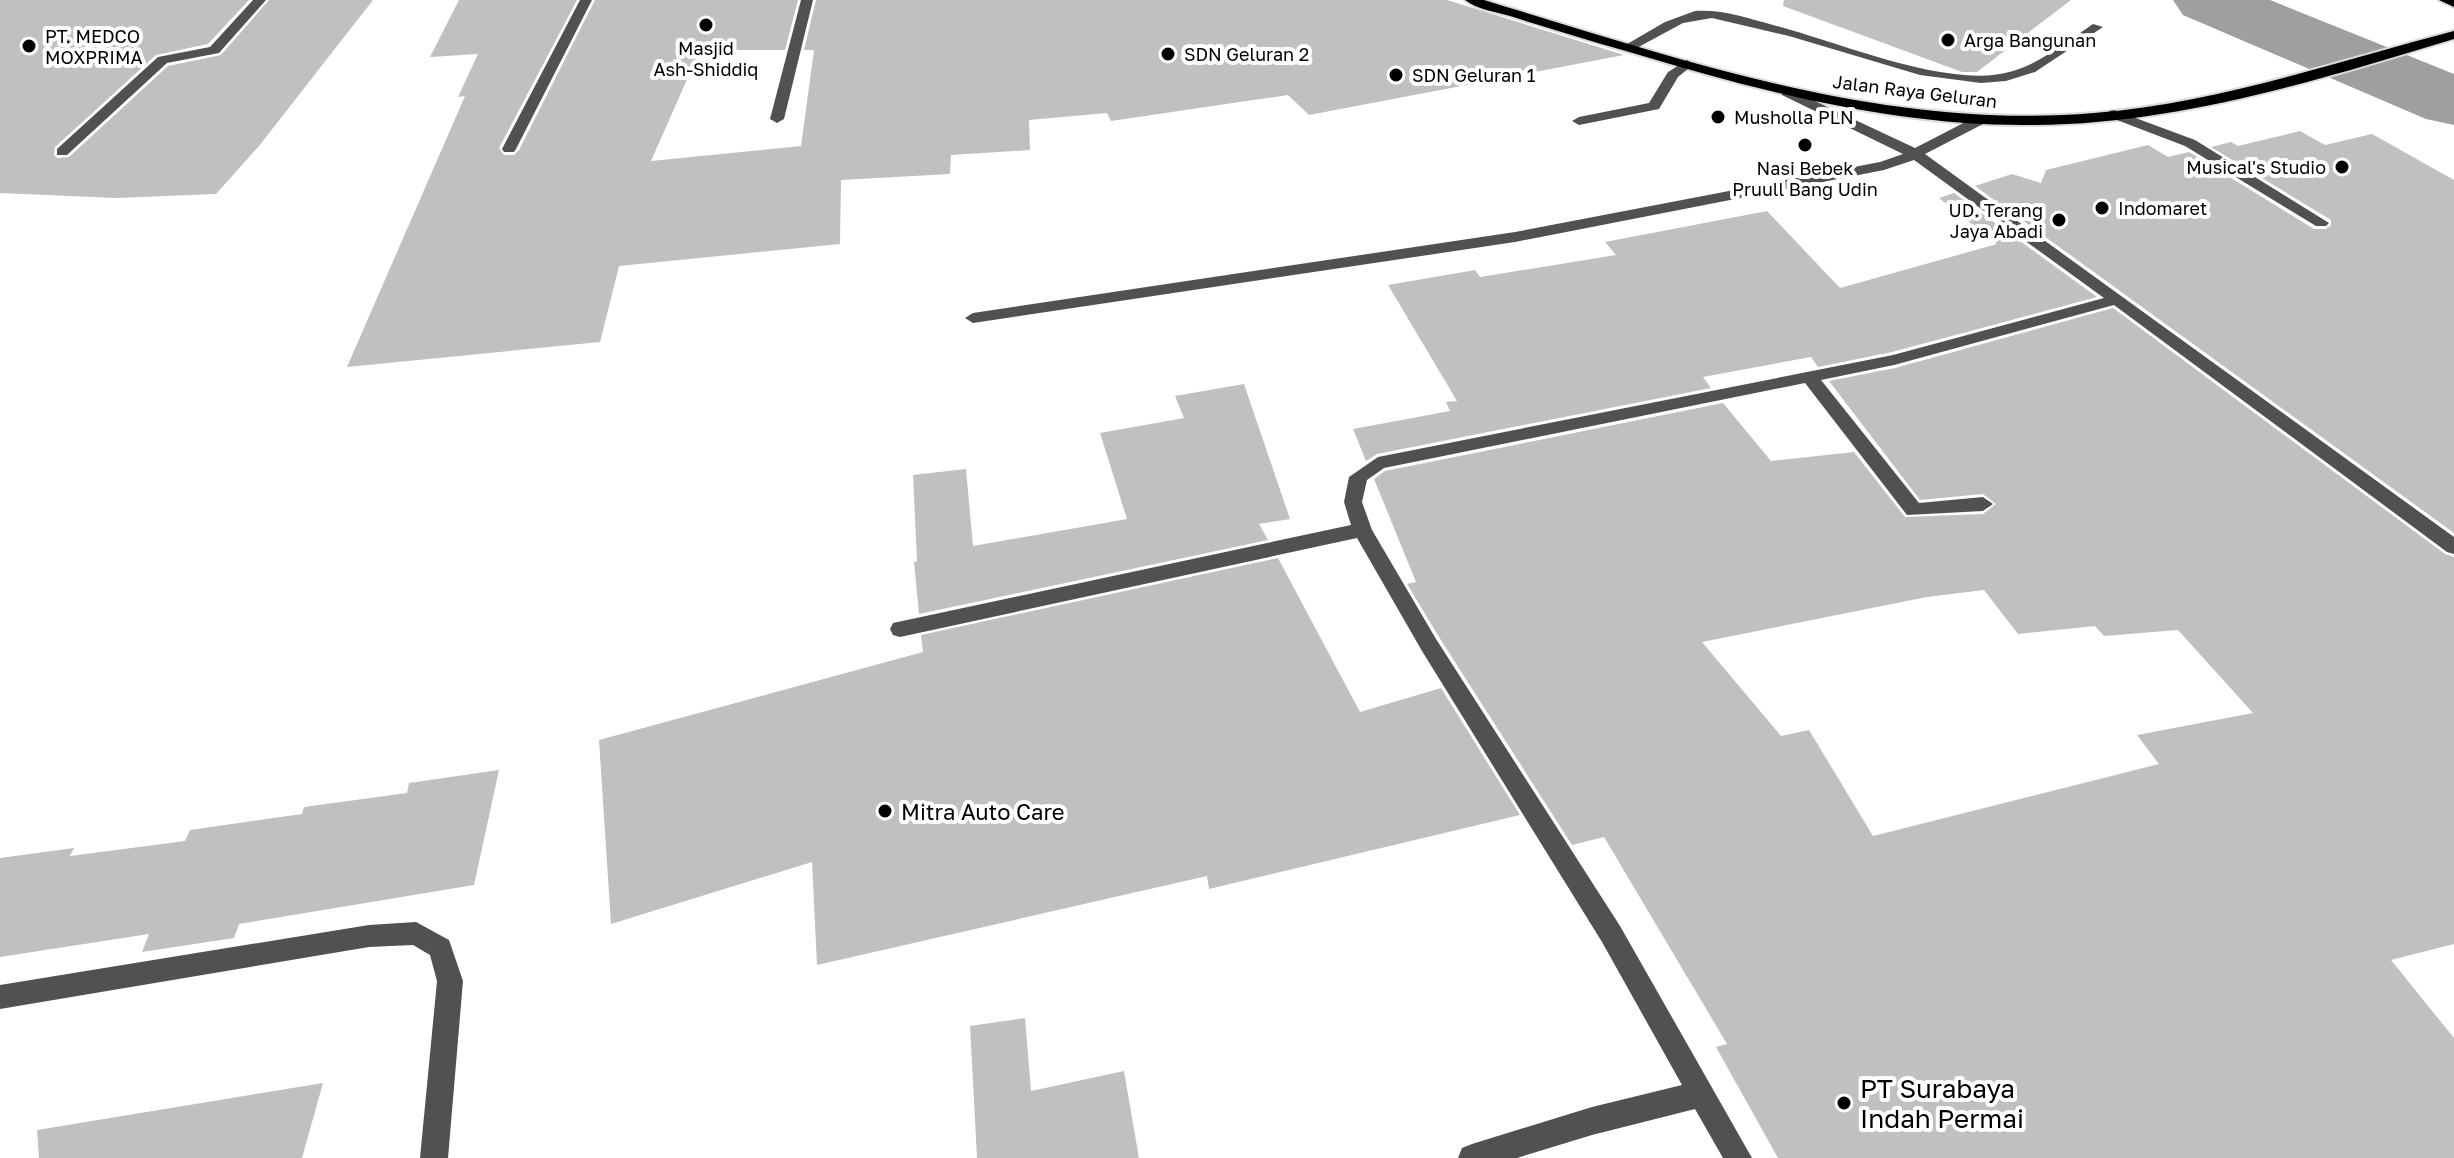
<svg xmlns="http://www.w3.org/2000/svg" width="2454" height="1158" font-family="'Golos Text',sans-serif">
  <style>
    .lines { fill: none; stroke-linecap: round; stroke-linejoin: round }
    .river { fill: #9f9f9f; fill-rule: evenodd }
    .building { fill: #c0c0c0; fill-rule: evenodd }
    .major-casing { stroke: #dbdbdb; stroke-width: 4 }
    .highway-casing { stroke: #dbdbdb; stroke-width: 4 }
    .minor { fill: #515151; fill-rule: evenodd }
    .major { fill: #000; fill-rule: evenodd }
    .highway { fill: #000; fill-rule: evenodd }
    .poi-dot { fill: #000; stroke: #fff; stroke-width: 3 }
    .labels { text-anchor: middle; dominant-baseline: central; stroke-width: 8; stroke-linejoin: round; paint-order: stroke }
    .far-poi-label { font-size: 18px; fill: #000; stroke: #fff; text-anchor: start }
    .far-street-label { font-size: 18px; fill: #000; stroke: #fff }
    .poi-label { font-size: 22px; fill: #000; stroke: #fff; text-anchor: start }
    .near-poi-label { font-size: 26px; fill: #000; stroke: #fff; text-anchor: start }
  </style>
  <rect width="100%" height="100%" fill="#fff"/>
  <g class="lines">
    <!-- river -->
    <path class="river" d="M 2173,0 L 2270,0 L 2454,74 L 2454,125 L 2426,119 L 2183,15 Z"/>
  </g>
  <!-- building -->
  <path class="building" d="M 0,0 L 249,0 L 208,44 L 156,55 L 55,147 L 54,155 L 57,158 L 69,157 L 168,66 L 221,55 L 269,0 L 373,0 L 259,146 L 216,194 L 116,198 L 0,193 Z
    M 459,0 L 577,0 L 499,148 L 504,155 L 514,155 L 519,150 L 595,0 L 798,0 L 785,50 L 700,50 L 651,161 L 801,146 L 814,50 L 804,50 L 816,0 L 1447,0 L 1624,55 L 1309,115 L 1288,95 L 1111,121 L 1107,113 L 1029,120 L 1030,150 L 951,155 L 950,174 L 841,180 L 840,244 L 619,266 L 600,342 L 347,367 L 465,96 L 458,97 L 478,54 L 430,57 Z
    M 1784,0 L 2071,0 L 1977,72 L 1962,72 L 1783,6 Z
    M 2300,131 L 2325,145 L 2372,134 L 2454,180 L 2454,533 L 1975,186 L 2012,174 L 2041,183 L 2046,170 L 2148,145 L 2168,157 L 2189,152 L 2314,229 L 2326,229 L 2331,225 L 2331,220 L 2211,147 L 2231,142 L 2238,146 Z
    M 1954,193 L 2097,297 L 1892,352 L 1818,367 L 1811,357 L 1703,377 L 1711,388 L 1377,454 L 1366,461 L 1353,429 L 1450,411 L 1446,402 L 1457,401 L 1388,285 L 1475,270 L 1480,277 L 1616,255 L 1605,242 L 1767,211 L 1840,288 L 1997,244 L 1939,198 Z
    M 2113,308 L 2445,554 L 2454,557 L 2454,944 L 2391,960 L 2454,1038 L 2454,1158 L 1778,1158 L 1716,1047 L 1727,1044 L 1604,837 L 1572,845 L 1439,637 L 1407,584 L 1416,582 L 1374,479 L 1385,471 L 1723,403 L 1771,461 L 1854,452 L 1905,517 L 1983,514 L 1996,504 L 1983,494 L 1920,500 L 1829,381 L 1895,368 ZM 1984,590 L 2018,634 L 2095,626 L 2104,636 L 2178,630 L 2253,713 L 2137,735 L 2159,764 L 1873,836 L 1809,730 L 1781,736 L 1702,642 L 1927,597 Z
    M 1244,384 L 1290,519 L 1259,524 L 1268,540 L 919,614 L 914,562 L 917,561 L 913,475 L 966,469 L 973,546 L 1127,519 L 1100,433 L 1184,418 L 1175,396 Z
    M 1278,558 L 1360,712 L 1441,688 L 1520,815 L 1209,889 L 1207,876 L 817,965 L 812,862 L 611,924 L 599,740 L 923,652 L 921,635 Z
    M 499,770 L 474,885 L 239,924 L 234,938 L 142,952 L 149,934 L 0,957 L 0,858 L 74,848 L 70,856 L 185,841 L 190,830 L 302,814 L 304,807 L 407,793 L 409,783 Z
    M 1025,1018 L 1031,1091 L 1124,1071 L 1139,1158 L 977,1158 L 970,1026 Z
    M 323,1083 L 302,1158 L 39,1158 L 37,1130 Z"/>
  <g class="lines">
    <defs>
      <path id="major" d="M 1465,0 L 1484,0 C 1682,60 1884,131 2094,113 C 2218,103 2335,62 2454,31 L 2454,39 C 2319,80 2177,124 2035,125 C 1896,127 1758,91 1626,51 C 1587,40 1548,28 1510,16 C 1496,12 1476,9 1465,0 Z"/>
      <path id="highway" d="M 2439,0 L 2454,0 L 2454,7 Z"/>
    </defs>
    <!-- major casing -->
    <use href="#major" class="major-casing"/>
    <!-- highway casing -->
    <use href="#highway" class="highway-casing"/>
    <!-- minor -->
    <path class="minor" d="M 253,0 L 266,0 L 219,53 L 167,63 L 67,155 L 57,155 L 57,149 L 158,57 L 210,47 Z
      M 580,0 L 592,0 L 516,149 L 514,152 L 504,152 L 502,149 Z
      M 801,0 L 813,0 L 784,119 L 777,123 L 770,119 Z
      M 1695,11 C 1721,9 1748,18 1773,25 C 1837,41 1950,91 2013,71 C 2042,62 2067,42 2093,24 L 2103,27 L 2035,72 L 2006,81 L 1981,83 L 1920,75 L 1789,36 L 1712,18 L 1683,23 L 1633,50 L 1622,47 L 1665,22 Z
      M 1687,60 L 1694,64 L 1678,77 L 1659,109 L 1579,125 L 1572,121 L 1579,117 L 1649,103 L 1668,72 Z
      M 1787,88 L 1915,148 L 1975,117 L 1985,117 L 1985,123 L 1925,154 L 2454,537 L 2454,554 L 2447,552 L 2114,305 L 1894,365 L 1821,380 L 1919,503 L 1983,497 L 1993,504 L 1983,511 L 1907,515 L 1805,383 L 1384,468 L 1367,480 L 1362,502 L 1372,530 L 1436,639 L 1620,926 L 1752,1158 L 1723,1158 L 1695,1109 L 1592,1135 L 1517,1158 L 1458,1158 L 1462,1148 L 1472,1144 L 1592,1107 L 1682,1085 L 1602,942 L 1422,651 L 1357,538 L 900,637 L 893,635 L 890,629 L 893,623 L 1351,525 L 1344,502 L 1349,477 L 1378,457 L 1893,355 L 2104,298 L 1914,160 L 1884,170 L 1515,242 L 973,323 L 965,318 L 973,313 L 1515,232 L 1880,162 L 1903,154 L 1782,95 L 1782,89 Z
      M 2114,110 L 2195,140 L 2329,223 L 2326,226 L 2316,226 L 2185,146 L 2109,117 L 2109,111 Z
      M 416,922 L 449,940 L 463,981 L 448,1158 L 420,1158 L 437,981 L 430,955 L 413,945 L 369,947 L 0,1009 L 0,985 L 369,925 Z"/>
    <!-- major -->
    <use href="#major" class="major"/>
    <!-- highway -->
    <use href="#highway" class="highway"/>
  </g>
  <!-- markers -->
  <g class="poi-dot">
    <circle cx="706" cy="25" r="8"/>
    <circle cx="1948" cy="40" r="8"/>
    <circle cx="29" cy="46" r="8"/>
    <circle cx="1168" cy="54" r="8"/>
    <circle cx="1396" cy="75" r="8"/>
    <circle cx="1718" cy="117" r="8"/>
    <circle cx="1805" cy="145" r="8"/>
    <circle cx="2342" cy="167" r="8"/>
    <circle cx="2102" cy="208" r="8"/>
    <circle cx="2059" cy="220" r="8"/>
    <circle cx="885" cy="811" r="8"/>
    <circle cx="1844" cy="1103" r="8"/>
  </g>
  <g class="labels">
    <!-- far-poi labels -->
    <g class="far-poi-label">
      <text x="45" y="36">PT. MEDCO<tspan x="45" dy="21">MOXPRIMA</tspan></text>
      <text x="1964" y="40">Arga Bangunan</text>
      <text x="706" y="48" text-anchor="middle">Masjid<tspan x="706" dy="21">Ash-Shiddiq</tspan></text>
      <text x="1184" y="54">SDN Geluran 2</text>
      <text x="1412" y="75">SDN Geluran 1</text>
      <text x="1734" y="117">Musholla PLN</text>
      <text x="2326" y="167" text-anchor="end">Musical's Studio</text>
      <text x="1805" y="168" text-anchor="middle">Nasi Bebek<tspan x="1805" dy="21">Pruull Bang Udin</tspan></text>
      <text x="2118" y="208">Indomaret</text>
      <text x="2043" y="210" text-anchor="end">UD. Terang<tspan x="2043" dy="21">Jaya Abadi</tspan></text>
    </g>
    <!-- far-street labels -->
    <g class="far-street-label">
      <text transform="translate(1915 91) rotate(7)">Jalan Raya Geluran</text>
    </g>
    <!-- poi labels -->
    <g class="poi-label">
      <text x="901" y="811">Mitra Auto Care</text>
    </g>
    <!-- near-poi labels -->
    <g class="near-poi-label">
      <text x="1860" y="1088">PT Surabaya<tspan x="1860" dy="30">Indah Permai</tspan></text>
    </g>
  </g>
</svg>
